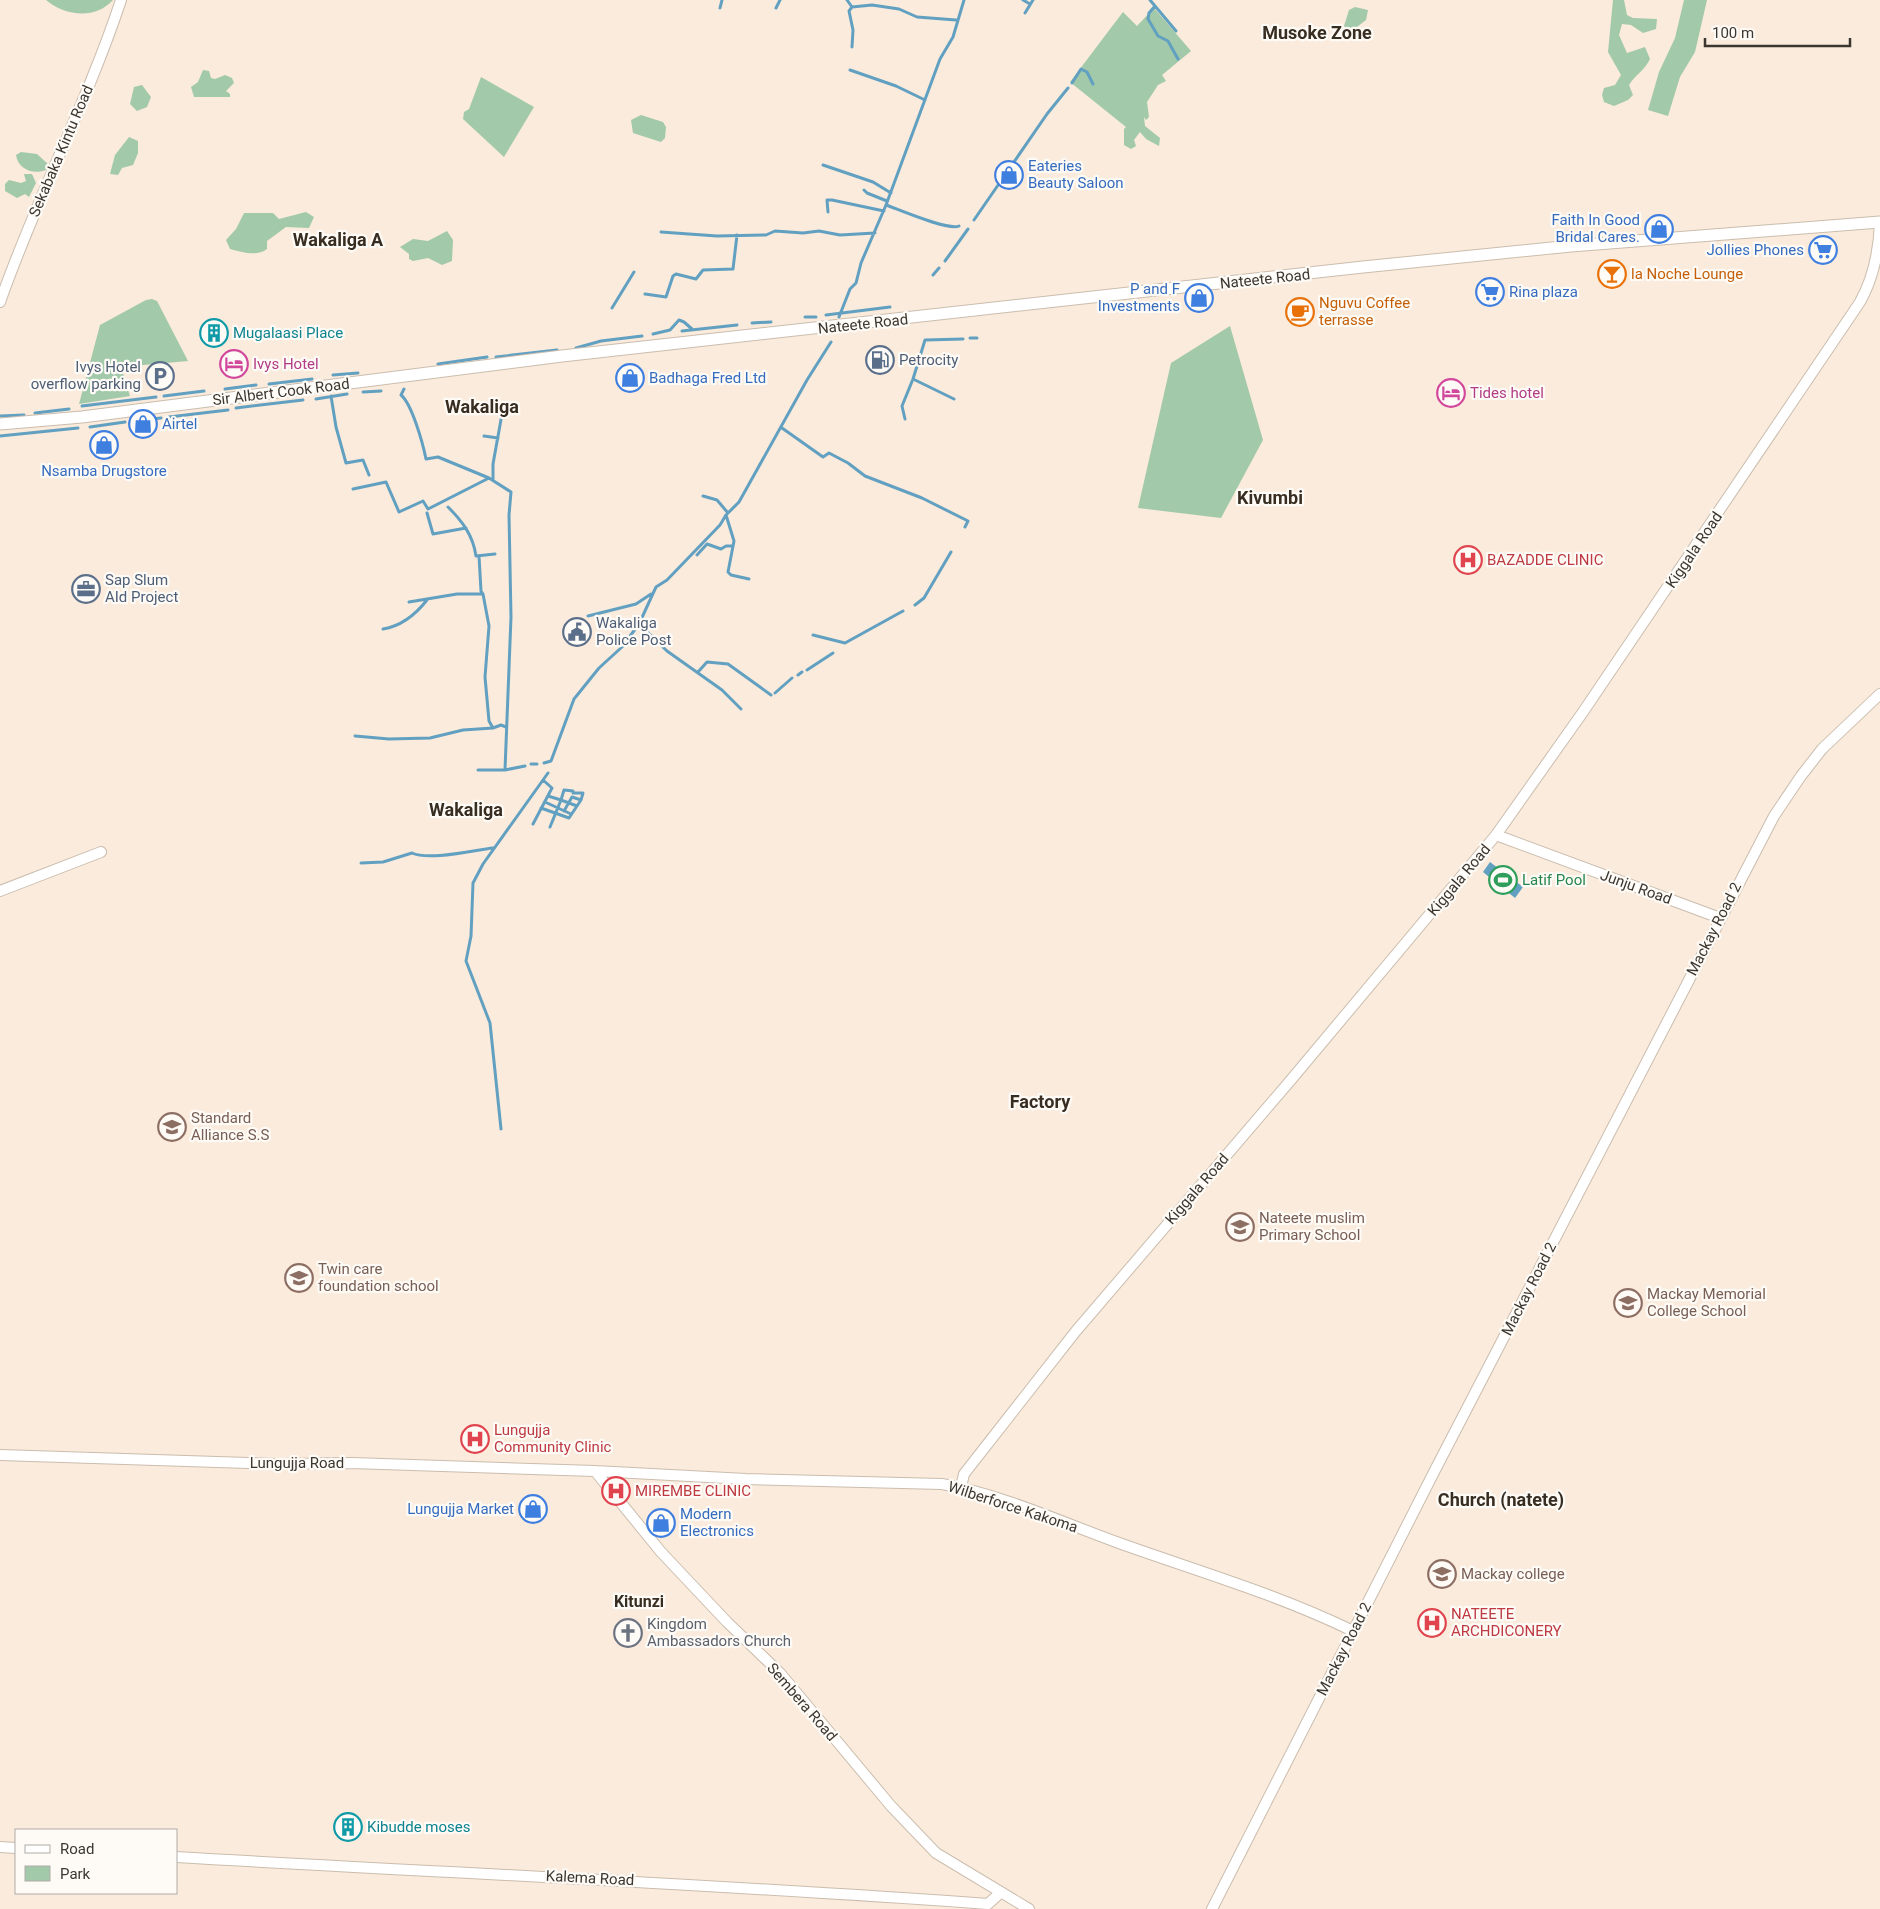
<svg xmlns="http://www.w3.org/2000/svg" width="1880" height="1909" font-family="Roboto,sans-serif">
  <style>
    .green { fill: #a2c9aa }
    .water { fill: #62a0c1 }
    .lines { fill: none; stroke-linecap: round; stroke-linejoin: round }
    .stream { stroke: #62a0c1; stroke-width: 3 }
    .tertiary-casing { stroke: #cbbdae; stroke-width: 12 }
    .secondary-casing { stroke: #cbbdae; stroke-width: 13 }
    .tertiary { stroke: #fff; stroke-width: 10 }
    .secondary { stroke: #fff; stroke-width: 11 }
    .labels { text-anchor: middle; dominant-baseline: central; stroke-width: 4.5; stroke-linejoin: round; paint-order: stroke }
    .street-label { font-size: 15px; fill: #3c3630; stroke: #fefbf7 }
    .shop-label { font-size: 15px; fill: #366cbe; stroke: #fefbf7; text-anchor: start }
    .food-label { font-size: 15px; fill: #c56008; stroke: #fefbf7; text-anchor: start }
    .culture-label { font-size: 15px; fill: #0d838f; stroke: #fefbf7; text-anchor: start }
    .service-label { font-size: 15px; fill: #4e5e75; stroke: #fefbf7; text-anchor: start }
    .hotel-label { font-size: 15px; fill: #b23c85; stroke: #fefbf7; text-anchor: start }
    .health-label { font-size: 15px; fill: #be3a42; stroke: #fefbf7; text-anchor: start }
    .leisure-label { font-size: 15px; fill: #27864d; stroke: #fefbf7; text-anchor: start }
    .education-label { font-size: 15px; fill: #785e54; stroke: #fefbf7; text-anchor: start }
    .worship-label { font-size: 15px; fill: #5b616d; stroke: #fefbf7; text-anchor: start }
    .neighbourhood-label { font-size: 16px; font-weight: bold; fill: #382d21; stroke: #fefbf7 }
    .quarter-label { font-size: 18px; font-weight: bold; fill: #382d21; stroke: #fefbf7 }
  </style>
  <rect width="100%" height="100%" fill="#faebdc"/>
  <!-- green -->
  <path class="green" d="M 46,0 L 113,0 C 95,20 65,16 46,0 Z
    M 1613,0 L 1624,0 L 1627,15 L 1633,18 L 1657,19 L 1656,29 L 1643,33 L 1631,25 L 1622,24 L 1619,35 L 1627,53 L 1645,47 L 1650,59 C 1645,70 1635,75 1629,85 L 1633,95 L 1628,100 L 1614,106 L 1604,102 L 1602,95 L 1604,88 L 1615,85 L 1621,75 L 1608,52 Z
    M 1684,0 L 1707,0 L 1695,52 L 1680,77 L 1668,116 L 1648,110 L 1659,72 L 1675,38 Z
    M 1355,7 L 1368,10 L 1366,20 L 1349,33 L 1344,26 L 1349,10 Z
    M 1154,8 L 1191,51 L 1162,75 L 1166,81 L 1158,85 L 1147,102 L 1149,117 L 1146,120 L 1144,117 L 1145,126 L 1160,138 L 1159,146 L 1146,139 L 1140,132 L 1134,140 L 1136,146 L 1131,149 L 1124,145 L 1124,129 L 1126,127 L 1070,82 L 1123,12 L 1137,26 Z
    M 203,70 L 209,71 L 211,78 L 215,79 L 225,75 L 232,78 L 234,83 L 226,91 L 230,94 L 230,97 L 194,97 L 191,87 L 198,82 Z
    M 481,77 L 534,107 L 504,157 L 463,119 L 464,112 L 469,109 Z
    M 142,85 L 151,97 L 147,107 L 137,111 L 130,104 L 134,87 Z
    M 641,115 L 663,122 L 666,127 L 665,138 L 661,142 L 633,133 L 631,120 Z
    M 129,137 L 138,141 L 138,153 L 133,165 L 122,168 L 118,175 L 110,174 L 115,155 Z
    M 21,152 L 37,154 L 48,164 L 46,170 C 33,175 18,169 16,155 Z
    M 24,174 L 32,174 L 36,183 L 29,197 L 25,194 L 17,198 L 5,191 L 5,184 L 9,180 L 21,183 L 26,181 Z
    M 306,212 L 314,217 L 309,228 L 286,227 L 267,241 L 267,249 C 256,257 242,252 230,249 L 226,240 L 236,229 L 244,213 L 273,213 L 279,219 Z
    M 447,231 L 453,240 L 452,261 L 442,265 L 428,258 L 413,261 L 409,259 L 409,254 L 400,247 L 413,239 L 428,241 Z
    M 152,299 L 157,301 L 188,361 L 121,367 L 130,396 L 79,404 L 100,325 L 146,300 Z
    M 1230,326 L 1263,440 L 1221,518 L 1138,508 L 1171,363 Z"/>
  <!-- water -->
  <path class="water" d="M 1490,862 L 1523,887 L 1515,898 L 1483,872 Z"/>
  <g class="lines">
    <!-- stream -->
    <path class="stream" d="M 847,0 L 852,7
      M 1023,0 L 1030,4
      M 1150,0 L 1176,31
      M 1155,6 L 1149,13 L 1148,19 L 1158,36 L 1168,41 L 1178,59
      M 720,8 L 722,0
      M 776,8 L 780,0
      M 1025,13 L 1033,0
      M 852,47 L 853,30 L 849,11 L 852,7 L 872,5 L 899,9 L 917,17 L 956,20
      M 850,70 L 896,86 L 925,100
      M 1072,83 L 1081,69 L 1087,72 L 1093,84
      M 823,165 L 873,182 L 891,193
      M 864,190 L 867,193 L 887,201
      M 886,205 C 900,210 948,231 959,226
      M 828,212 L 827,200 L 832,200 L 884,211
      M 974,220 L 1047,114 L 1068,88
      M 661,232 L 717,236 L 766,235 L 775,231 L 803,233 L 819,231 L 840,235 L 875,233
      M 945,261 L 968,229
      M 933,275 L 939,268
      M 645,294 L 666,297 L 673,276 L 676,274 L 696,279 L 703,270 L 733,269 L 737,235
      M 612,308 L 634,272
      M 826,315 L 890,307
      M 805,317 L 816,317
      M 839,317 L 850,289 L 856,283 L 861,263 L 886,205 L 940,59 L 953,37 L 964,0
      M 752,323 L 771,322
      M 682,331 L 737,325
      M 653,334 L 670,330 L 679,320 L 684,322 L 692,329
      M 970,338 L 977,338
      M 576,348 L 601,341 L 642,336
      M 496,357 L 557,350
      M 438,364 L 487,357
      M 333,375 L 358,373
      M 913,379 L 925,340 L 963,339
      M 269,384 L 312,379
      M 225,389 L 256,385
      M 404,389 L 401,395 C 412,404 423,444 426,459 L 438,457 L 489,478 L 511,492 L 509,515 L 511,617 L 505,770 L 525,766
      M 363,392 L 381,391
      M 164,396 L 204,391
      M 331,396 L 336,427 L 346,463 L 363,460 L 369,475
      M 316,399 L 347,394
      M 82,406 L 156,397
      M 236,408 L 303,400
      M 35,413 L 69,409
      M 0,416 L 24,415
      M 169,417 L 228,410
      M 905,419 L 902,406 L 913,379 L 954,399
      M 133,421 L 161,418
      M 90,427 L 125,422
      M 782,428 L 823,457 L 829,453 L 848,463 L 865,476 L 922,498 L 968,521 L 965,527
      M 0,436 L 78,428
      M 484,436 L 498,438 L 497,441
      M 493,480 L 493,464 L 502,414
      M 353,489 L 386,482 L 399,512 L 423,501 L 428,509 L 489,478
      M 703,496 L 717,500 L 728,513
      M 448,507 C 462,521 473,535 476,556 L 495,554
      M 427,513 L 433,534 L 466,528
      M 726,515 L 734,541 L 728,572 L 731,575 L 749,579
      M 697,555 L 707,544 L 721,549 L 726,546 L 733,546
      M 479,556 L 481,591 L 483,594 L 489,626 L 485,677 L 489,721 L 493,728
      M 409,602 L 457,594 L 483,594
      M 915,605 L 924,598 L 951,552
      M 588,616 L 636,604 L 651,594
      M 639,624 L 667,651 L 722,690 L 741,709
      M 383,629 C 402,626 416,614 427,600
      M 813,635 L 845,643 L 903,611
      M 807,670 L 833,653
      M 698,672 L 707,662 L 728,664 L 771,695
      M 798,675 L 802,672
      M 775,693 L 792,678
      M 355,736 L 389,739 L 430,738 L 463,730 L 493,728 L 501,725 L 506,727
      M 544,763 L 551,761 L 574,699 L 599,668 L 622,647 L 639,624 L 656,587 L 667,580 L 720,525 L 726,515 L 739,502 L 807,380 L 831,342
      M 531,764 L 537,764
      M 478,770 L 505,770
      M 573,793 L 583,793 L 581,800
      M 548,796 L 561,800 L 550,827
      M 545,802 L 571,814
      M 541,808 L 569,818 L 577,806 L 561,800 L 564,790 L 573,791
      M 564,811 L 572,797 L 581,800 L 577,806
      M 533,824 L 552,788 L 543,780
      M 361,863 L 383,862 L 412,853 C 429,861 474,850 493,848
      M 501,1129 L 490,1023 L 466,961 L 471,936 L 473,883 L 483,864 L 548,773"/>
    <defs>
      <path id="tertiary" d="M 0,302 C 36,199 87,103 121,0
        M 1496,835 L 1720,918
        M 0,891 L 101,852
        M 0,1455 L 277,1464 L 352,1463 L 595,1471 L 746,1479 L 942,1484 C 1003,1495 1061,1522 1119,1543 C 1197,1571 1277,1594 1353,1631
        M 595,1471 L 661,1552 L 727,1622 L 780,1673 L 891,1806 L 936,1853 L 1029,1909
        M 961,1487 L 964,1474 L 1076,1331 L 1290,1081 L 1496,835 L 1583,712 L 1860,302 C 1874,277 1879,250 1880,222
        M 0,1847 L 16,1848
        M 176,1857 C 447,1873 717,1884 988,1904 L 1000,1893
        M 1212,1909 L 1434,1472 L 1774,816 L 1801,776 L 1822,749 L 1880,694"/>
      <path id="secondary" d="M 0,424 L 82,417 L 562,356 L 1363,267 L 1571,246 L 1880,222"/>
    </defs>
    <!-- tertiary casing -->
    <use href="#tertiary" class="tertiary-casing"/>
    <!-- secondary casing -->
    <use href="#secondary" class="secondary-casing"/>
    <!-- tertiary -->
    <use href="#tertiary" class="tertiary"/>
    <!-- secondary -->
    <use href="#secondary" class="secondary"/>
  </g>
  <!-- icons -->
  <defs>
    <symbol id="shop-ring" viewBox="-11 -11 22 22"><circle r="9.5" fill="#fefbf7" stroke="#3f7fe0" stroke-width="1.5"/><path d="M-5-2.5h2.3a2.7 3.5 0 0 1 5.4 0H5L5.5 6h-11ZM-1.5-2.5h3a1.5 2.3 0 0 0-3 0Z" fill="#3f7fe0"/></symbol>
    <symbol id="supermarket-ring" viewBox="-11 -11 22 22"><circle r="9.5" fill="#fefbf7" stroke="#3f7fe0" stroke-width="1.5"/><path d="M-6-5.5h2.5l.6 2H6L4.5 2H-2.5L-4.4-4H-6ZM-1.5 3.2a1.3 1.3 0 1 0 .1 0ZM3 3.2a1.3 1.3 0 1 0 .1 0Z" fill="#3f7fe0"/></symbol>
    <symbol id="bar-ring" viewBox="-11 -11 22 22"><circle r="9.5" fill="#fefbf7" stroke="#e8710a" stroke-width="1.5"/><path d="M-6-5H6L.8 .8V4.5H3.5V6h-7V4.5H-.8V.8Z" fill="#e8710a"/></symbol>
    <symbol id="cafe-ring" viewBox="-11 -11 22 22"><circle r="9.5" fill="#fefbf7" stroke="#e8710a" stroke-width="1.5"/><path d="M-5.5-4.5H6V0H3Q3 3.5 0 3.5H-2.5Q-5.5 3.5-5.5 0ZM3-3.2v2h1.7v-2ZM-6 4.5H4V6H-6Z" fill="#e8710a"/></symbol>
    <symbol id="building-ring" viewBox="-11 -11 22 22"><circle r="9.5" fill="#fefbf7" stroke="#0f9aa8" stroke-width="1.5"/><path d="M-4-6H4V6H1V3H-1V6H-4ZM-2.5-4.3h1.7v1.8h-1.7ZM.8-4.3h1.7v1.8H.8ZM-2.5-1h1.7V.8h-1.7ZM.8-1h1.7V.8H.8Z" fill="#0f9aa8"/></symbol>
    <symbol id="fuel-ring" viewBox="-11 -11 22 22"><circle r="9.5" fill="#fefbf7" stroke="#5c6f8a" stroke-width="1.5"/><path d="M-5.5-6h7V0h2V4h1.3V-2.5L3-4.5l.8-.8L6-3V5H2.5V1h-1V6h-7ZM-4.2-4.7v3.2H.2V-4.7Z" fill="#5c6f8a"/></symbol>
    <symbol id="hotel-ring" viewBox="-11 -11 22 22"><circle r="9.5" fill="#fefbf7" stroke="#d1479c" stroke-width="1.5"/><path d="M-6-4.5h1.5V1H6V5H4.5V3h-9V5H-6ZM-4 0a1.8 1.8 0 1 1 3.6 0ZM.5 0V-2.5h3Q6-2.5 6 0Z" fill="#d1479c"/></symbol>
    <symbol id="parking-ring" viewBox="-11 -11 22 22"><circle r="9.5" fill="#fefbf7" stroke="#5c6f8a" stroke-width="1.5"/><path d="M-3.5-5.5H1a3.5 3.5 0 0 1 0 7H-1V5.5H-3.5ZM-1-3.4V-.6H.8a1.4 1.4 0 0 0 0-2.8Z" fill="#5c6f8a"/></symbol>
    <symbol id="hospital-ring" viewBox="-11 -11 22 22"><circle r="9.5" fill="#fefbf7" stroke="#e0444e" stroke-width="1.5"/><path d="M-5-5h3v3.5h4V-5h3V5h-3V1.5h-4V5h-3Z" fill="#e0444e"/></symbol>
    <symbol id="office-ring" viewBox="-11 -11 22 22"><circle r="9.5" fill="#fefbf7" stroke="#5c6f8a" stroke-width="1.5"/><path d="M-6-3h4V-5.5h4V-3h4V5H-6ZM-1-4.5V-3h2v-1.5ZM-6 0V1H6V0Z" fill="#5c6f8a"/></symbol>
    <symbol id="civic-ring" viewBox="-11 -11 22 22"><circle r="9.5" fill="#fefbf7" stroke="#5c6f8a" stroke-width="1.5"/><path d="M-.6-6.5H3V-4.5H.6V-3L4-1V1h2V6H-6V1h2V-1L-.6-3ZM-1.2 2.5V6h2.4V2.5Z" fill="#5c6f8a"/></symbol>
    <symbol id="stadium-ring" viewBox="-11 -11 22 22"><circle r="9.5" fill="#fefbf7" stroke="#2e9e5b" stroke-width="1.5"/><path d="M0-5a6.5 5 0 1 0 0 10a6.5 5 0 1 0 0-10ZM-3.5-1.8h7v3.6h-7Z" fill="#2e9e5b"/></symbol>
    <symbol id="school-ring" viewBox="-11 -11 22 22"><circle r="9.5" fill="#fefbf7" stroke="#8d6e63" stroke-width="1.5"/><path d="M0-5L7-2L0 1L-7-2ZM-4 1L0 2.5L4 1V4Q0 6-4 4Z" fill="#8d6e63"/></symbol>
    <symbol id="church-ring" viewBox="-11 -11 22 22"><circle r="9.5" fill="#fefbf7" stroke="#6b7280" stroke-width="1.5"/><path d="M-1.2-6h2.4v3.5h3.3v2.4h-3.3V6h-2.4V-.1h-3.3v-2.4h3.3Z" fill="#6b7280"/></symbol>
  </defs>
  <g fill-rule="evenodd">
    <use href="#shop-ring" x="993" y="159" width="32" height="32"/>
    <use href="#shop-ring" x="1643" y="213" width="32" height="32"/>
    <use href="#supermarket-ring" x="1807" y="234" width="32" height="32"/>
    <use href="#bar-ring" x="1596" y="258" width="32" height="32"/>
    <use href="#supermarket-ring" x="1474" y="276" width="32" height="32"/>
    <use href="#shop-ring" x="1183" y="282" width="32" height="32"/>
    <use href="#cafe-ring" x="1284" y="296" width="32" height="32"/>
    <use href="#building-ring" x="198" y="317" width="32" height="32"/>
    <use href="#fuel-ring" x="864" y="344" width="32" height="32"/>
    <use href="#hotel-ring" x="218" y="348" width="32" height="32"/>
    <use href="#parking-ring" x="144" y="360" width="32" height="32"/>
    <use href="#shop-ring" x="614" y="362" width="32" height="32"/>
    <use href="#hotel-ring" x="1435" y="377" width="32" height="32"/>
    <use href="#shop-ring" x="127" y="408" width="32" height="32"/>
    <use href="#shop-ring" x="88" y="429" width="32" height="32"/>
    <use href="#hospital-ring" x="1452" y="544" width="32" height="32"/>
    <use href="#office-ring" x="70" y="573" width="32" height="32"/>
    <use href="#civic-ring" x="561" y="616" width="32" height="32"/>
    <use href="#stadium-ring" x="1487" y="864" width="32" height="32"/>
    <use href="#school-ring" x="156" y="1111" width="32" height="32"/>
    <use href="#school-ring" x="1224" y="1211" width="32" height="32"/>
    <use href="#school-ring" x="283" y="1262" width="32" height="32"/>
    <use href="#school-ring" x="1612" y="1287" width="32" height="32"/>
    <use href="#hospital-ring" x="459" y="1423" width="32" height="32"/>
    <use href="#hospital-ring" x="600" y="1475" width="32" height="32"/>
    <use href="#shop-ring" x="517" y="1493" width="32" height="32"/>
    <use href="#shop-ring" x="645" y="1507" width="32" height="32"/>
    <use href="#school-ring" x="1426" y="1558" width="32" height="32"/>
    <use href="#hospital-ring" x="1416" y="1607" width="32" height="32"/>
    <use href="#church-ring" x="612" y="1617" width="32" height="32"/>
    <use href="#building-ring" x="332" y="1811" width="32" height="32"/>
  </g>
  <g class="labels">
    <!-- street labels -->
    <g class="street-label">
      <text transform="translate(61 151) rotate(-67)">Sekabaka Kintu Road</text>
      <text transform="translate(1265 279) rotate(-6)">Nateete Road</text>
      <text transform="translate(863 324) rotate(-6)">Nateete Road</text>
      <text transform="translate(281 392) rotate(-7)">Sir Albert Cook Road</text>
      <text transform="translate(1694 550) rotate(-56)">Kiggala Road</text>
      <text transform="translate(1459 880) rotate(-50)">Kiggala Road</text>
      <text transform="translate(1636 887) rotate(20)">Junju Road</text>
      <text transform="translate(1714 929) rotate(-63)">Mackay Road 2</text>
      <text transform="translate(1197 1189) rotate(-49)">Kiggala Road</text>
      <text transform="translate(1529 1289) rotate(-63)">Mackay Road 2</text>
      <text x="297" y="1463">Lungujja Road</text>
      <text transform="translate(1013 1507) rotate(18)">Wilberforce Kakoma</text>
      <text transform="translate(1344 1649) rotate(-63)">Mackay Road 2</text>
      <text transform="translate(802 1702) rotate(49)">Sembera Road</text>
      <text transform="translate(590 1878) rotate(3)">Kalema Road</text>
    </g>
    <!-- shop labels -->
    <g class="shop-label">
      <text x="1028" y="166">Eateries<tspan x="1028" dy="17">Beauty Saloon</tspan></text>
      <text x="1640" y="220" text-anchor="end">Faith In Good<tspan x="1640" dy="17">Bridal Cares.</tspan></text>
      <text x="1804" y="250" text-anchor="end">Jollies Phones</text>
      <text x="1180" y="289" text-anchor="end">P and F<tspan x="1180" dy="17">Investments</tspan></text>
      <text x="1509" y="292">Rina plaza</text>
      <text x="649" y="378">Badhaga Fred Ltd</text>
      <text x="162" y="424">Airtel</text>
      <text x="104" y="471" text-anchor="middle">Nsamba Drugstore</text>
      <text x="514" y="1509" text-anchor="end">Lungujja Market</text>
      <text x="680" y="1514">Modern<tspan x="680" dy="17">Electronics</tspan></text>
    </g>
    <!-- food labels -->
    <g class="food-label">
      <text x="1631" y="274">la Noche Lounge</text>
      <text x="1319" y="303">Nguvu Coffee<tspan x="1319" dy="17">terrasse</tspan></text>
    </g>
    <!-- culture labels -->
    <g class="culture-label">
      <text x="233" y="333">Mugalaasi Place</text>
      <text x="367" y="1827">Kibudde moses</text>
    </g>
    <!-- service labels -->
    <g class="service-label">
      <text x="899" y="360">Petrocity</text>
      <text x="141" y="367" text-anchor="end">Ivys Hotel<tspan x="141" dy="17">overflow parking</tspan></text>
      <text x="105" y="580">Sap Slum<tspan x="105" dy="17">AId Project</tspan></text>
      <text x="596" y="623">Wakaliga<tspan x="596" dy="17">Police Post</tspan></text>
    </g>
    <!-- hotel labels -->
    <g class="hotel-label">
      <text x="253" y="364">Ivys Hotel</text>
      <text x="1470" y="393">Tides hotel</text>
    </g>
    <!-- health labels -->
    <g class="health-label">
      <text x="1487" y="560">BAZADDE CLINIC</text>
      <text x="494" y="1430">Lungujja<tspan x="494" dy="17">Community Clinic</tspan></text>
      <text x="635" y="1491">MIREMBE CLINIC</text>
      <text x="1451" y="1614">NATEETE<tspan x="1451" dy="17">ARCHDICONERY</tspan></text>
    </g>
    <!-- leisure labels -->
    <g class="leisure-label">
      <text x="1522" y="880">Latif Pool</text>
    </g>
    <!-- education labels -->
    <g class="education-label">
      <text x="191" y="1118">Standard<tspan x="191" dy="17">Alliance S.S</tspan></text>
      <text x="1259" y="1218">Nateete muslim<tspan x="1259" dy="17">Primary School</tspan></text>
      <text x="318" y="1269">Twin care<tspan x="318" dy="17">foundation school</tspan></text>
      <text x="1647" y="1294">Mackay Memorial<tspan x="1647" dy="17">College School</tspan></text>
      <text x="1461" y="1574">Mackay college</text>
    </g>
    <!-- worship labels -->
    <g class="worship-label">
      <text x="647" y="1624">Kingdom<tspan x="647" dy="17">Ambassadors Church</tspan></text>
    </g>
    <!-- neighbourhood labels -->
    <g class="neighbourhood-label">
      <text x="639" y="1601">Kitunzi</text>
    </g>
    <!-- quarter labels -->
    <g class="quarter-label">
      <text x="1317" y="32">Musoke Zone</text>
      <text x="338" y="239">Wakaliga A</text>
      <text x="482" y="406">Wakaliga</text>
      <text x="1270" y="497">Kivumbi</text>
      <text x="466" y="809">Wakaliga</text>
      <text x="1040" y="1101">Factory</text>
      <text x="1501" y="1499">Church (natete)</text>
    </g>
  </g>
  <!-- legend -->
  <rect x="15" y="1829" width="162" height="65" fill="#fefbf7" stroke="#b0aca7"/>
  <rect x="25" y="1845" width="25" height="8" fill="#ffffff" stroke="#b0aca7"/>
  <text x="60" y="1854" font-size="15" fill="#3c3630">Road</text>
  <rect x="25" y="1866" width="25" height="15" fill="#a2c9aa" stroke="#b0aca7"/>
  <text x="60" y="1879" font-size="15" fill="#3c3630">Park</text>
  <!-- scale -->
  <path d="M1705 38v8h145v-8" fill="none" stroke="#3c3630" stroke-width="2.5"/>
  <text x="1712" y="38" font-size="15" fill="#3c3630" stroke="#fefbf7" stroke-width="4" paint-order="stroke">100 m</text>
</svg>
